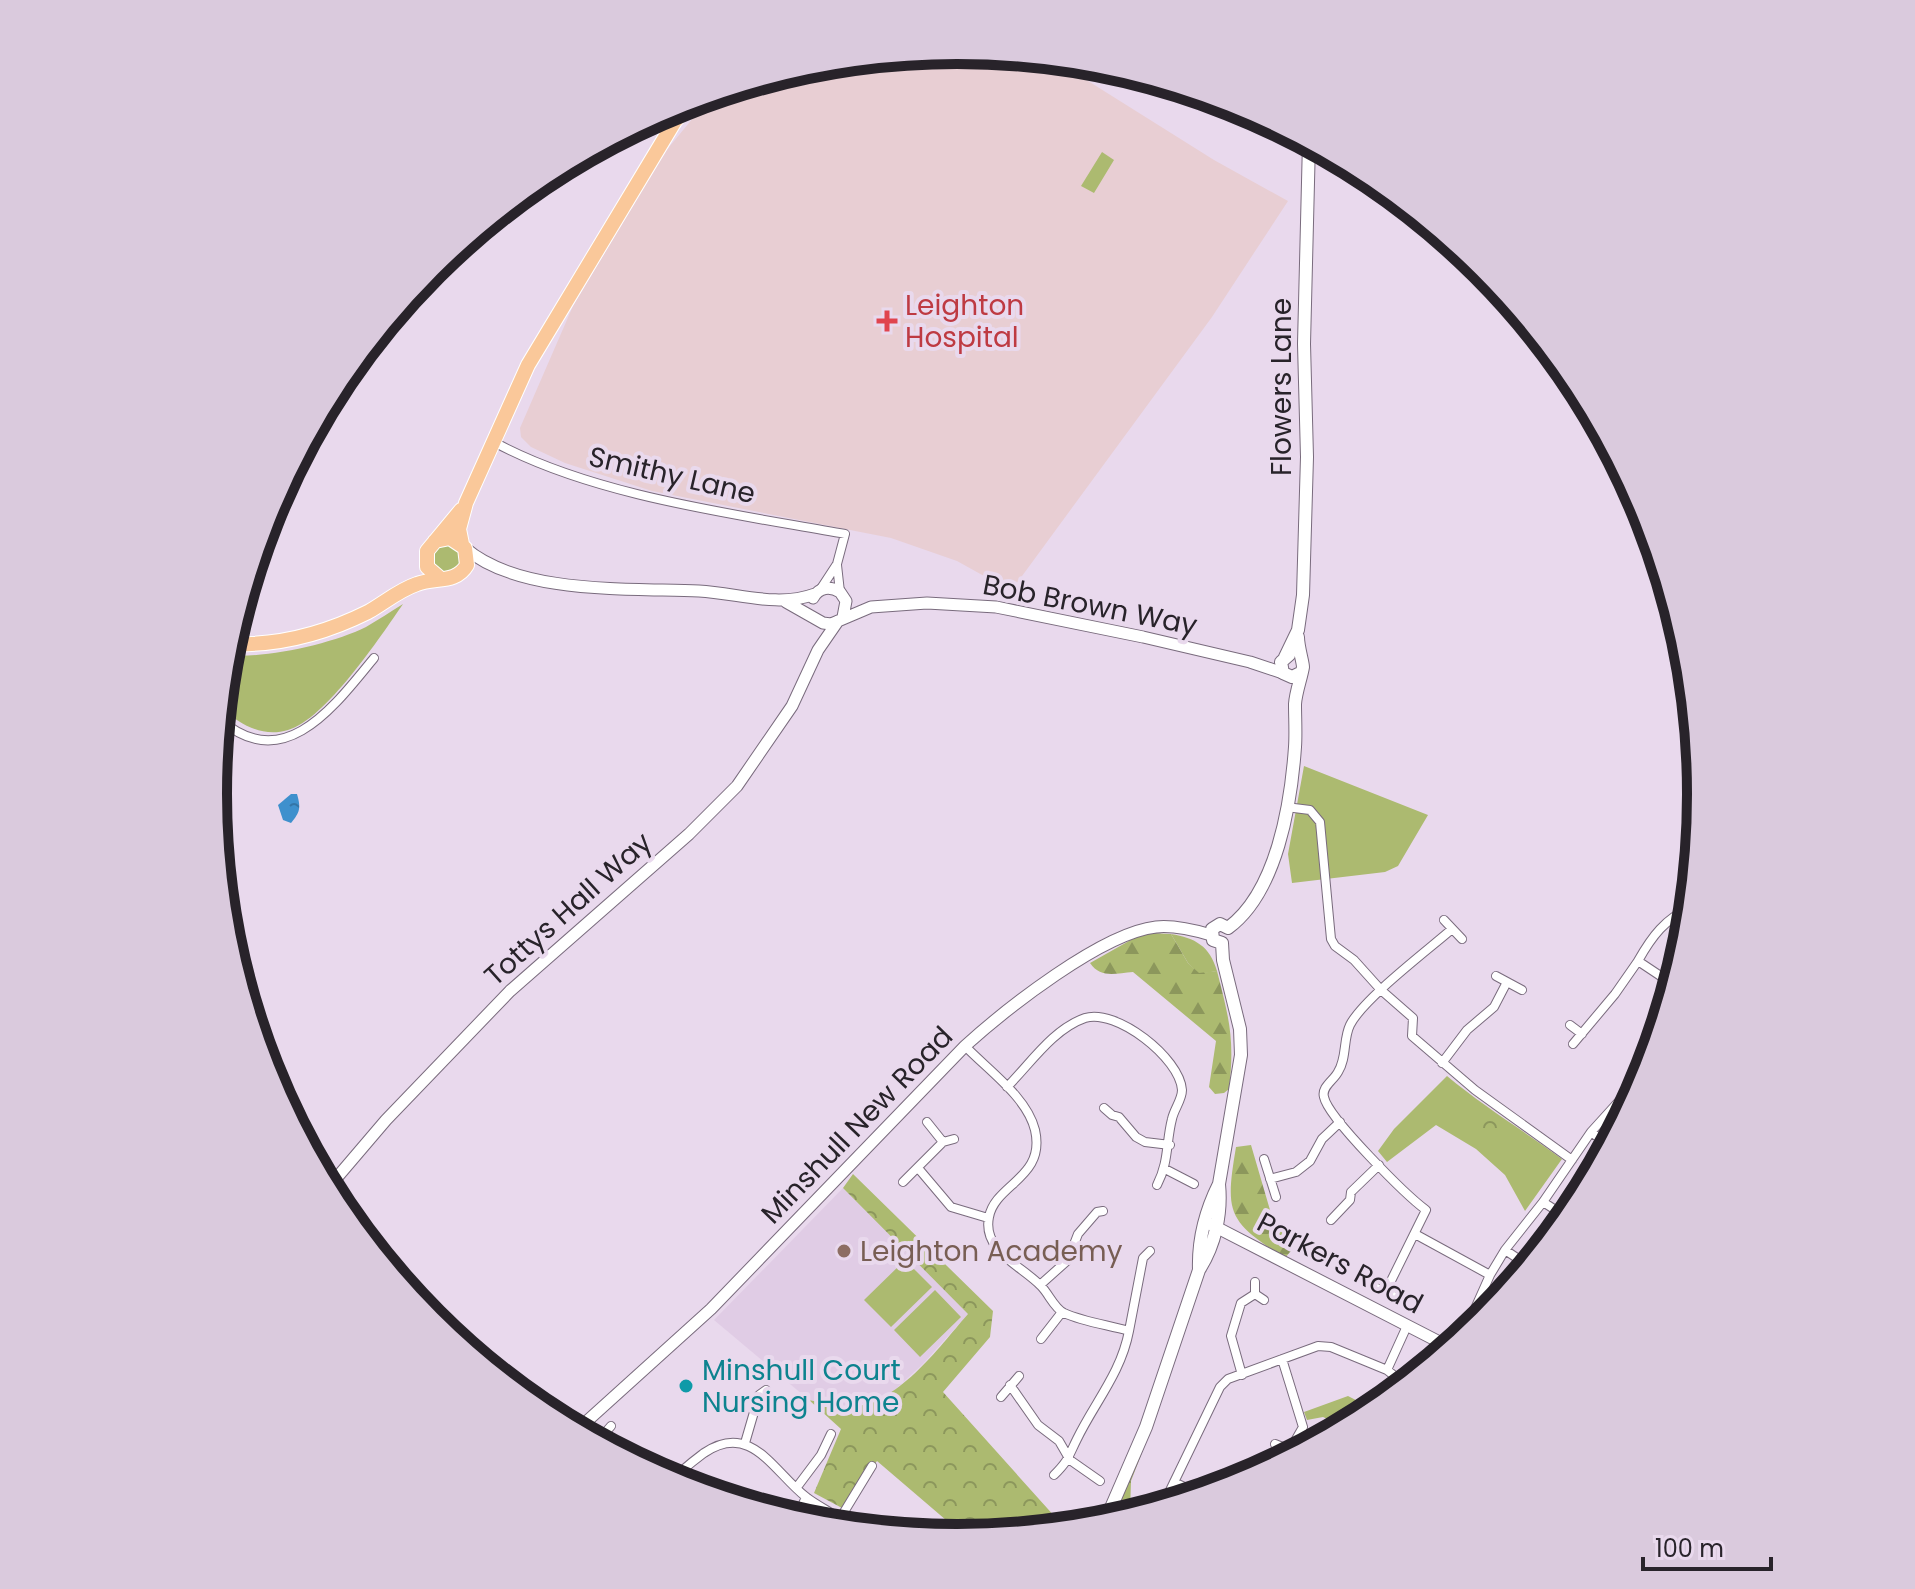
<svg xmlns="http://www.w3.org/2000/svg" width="1915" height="1589" font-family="Poppins,sans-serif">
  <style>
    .built { fill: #e0cce5 }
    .medical { fill: #e8ced3 }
    .grass { fill: #acba70 }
    .forest { fill: url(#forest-firs) }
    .park { fill: url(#park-crowns) }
    .water { fill: url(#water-ripples) }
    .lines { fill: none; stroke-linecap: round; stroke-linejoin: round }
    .minor-casing { stroke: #796b7d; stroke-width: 10 }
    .tertiary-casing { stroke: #796b7d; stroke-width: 13 }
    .secondary-casing { stroke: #796b7d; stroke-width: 14 }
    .trunk-casing { stroke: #fff; stroke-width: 16 }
    .minor { stroke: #fff; stroke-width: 8 }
    .tertiary { stroke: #fff; stroke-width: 11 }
    .secondary { stroke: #fff; stroke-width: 12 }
    .trunk { stroke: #fac89a; stroke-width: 14 }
    .health-dot { fill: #e0444e; stroke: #e9d9ed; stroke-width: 3 }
    .education-dot { fill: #8d6e63; stroke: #e9d9ed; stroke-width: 3 }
    .culture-dot { fill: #0f9aa8; stroke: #e9d9ed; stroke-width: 3 }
    .labels { text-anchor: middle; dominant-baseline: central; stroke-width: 8; stroke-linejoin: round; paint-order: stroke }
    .health-label { font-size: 28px; fill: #be3a42; stroke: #e9d9ed; text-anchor: start }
    .street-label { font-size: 28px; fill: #28232a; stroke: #e9d9ed }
    .education-label { font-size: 28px; fill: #785e54; stroke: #e9d9ed; text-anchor: start }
    .culture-label { font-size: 28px; fill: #0d838f; stroke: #e9d9ed; text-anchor: start }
    .rim { fill: none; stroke: #28232a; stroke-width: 10 }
  </style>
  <defs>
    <pattern id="forest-firs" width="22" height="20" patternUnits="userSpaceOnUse" patternTransform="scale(2)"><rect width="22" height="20" fill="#acba70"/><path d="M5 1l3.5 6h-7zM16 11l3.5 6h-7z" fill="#8c975c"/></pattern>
    <pattern id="park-crowns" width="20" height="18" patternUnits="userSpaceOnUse" patternTransform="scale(2)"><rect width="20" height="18" fill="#acba70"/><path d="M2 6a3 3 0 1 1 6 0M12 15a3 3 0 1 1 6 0" fill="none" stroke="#8c975c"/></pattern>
    <pattern id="water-ripples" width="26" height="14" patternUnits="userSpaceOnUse" patternTransform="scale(2)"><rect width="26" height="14" fill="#3e90cd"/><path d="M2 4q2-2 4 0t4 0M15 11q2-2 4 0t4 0" fill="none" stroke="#3475a7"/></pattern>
  </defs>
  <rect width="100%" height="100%" fill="#e9d9ed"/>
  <!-- built -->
  <path class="built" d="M 843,1188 L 968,1314 L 923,1364 L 888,1396 L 847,1408 L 809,1400 L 714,1320 Z"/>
  <!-- medical -->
  <path class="medical" d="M 958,50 L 1053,59 L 1214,160 L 1288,201 L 1212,317 L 1011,591 L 957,561 L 891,538 L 652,491 L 565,463 L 531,447 L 521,437 L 520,428 L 573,306 L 665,152 L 712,95 L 813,64 Z"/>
  <!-- grass -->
  <path class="grass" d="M 1102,152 L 1114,160 L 1094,193 L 1081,186 Z
    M 445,542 L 459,548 L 462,563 L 446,574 L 433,566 L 433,551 Z
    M 403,604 C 381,636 325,720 288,730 C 262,738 240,724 221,708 L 227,655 C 264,659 332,644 366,627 C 378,620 390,612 403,604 Z
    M 1304,766 L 1428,815 L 1398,866 L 1385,872 L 1292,883 L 1288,854 Z
    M 1171,934 C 1195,938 1210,946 1217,971 L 1199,974 L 1188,963 Z
    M 1447,1076 C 1483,1106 1524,1131 1562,1159 L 1525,1211 L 1505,1175 L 1476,1149 L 1436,1125 L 1387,1162 L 1378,1151 L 1394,1129 Z
    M 905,1260 L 932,1287 L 891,1327 L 864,1300 Z
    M 935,1290 L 961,1317 L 920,1357 L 894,1330 Z
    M 1348,1396 L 1375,1410 L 1345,1427 L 1323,1417 L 1307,1420 L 1304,1412 Z"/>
  <!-- forest -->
  <path class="forest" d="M 1151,933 L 1171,934 L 1188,963 L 1199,973 L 1217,971 C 1229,1018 1235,1039 1229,1089 L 1224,1093 L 1215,1094 L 1209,1087 L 1216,1041 L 1133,972 C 1116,973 1101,979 1090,963 L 1136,937 Z
    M 1251,1145 L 1270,1210 L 1295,1246 L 1285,1258 C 1227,1221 1225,1213 1236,1147 Z"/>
  <!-- park -->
  <path class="park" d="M 1482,1109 L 1501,1119 L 1508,1130 C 1488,1134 1474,1134 1470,1112 Z
    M 853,1174 L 993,1311 L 990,1337 L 943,1392 L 1065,1528 L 967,1538 L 877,1461 L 842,1508 L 814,1493 L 841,1429 L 809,1400 C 821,1402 834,1407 846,1407 C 896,1408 938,1348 968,1314 L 843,1188 Z
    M 1150,1432 L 1131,1481 L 1130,1513 L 1141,1513 L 1110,1523 Z
    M 809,1505 L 843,1528 L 800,1521 L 805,1506 Z"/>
  <!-- water -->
  <path class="water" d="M 291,794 L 297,794 C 301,808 300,812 291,823 L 283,820 L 278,805 Z"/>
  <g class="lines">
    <defs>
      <path id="minor" d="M 494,442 C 593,496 735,514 845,534 L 837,564 L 820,590
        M 837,565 L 840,592
        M 220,719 C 284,777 336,704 374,658
        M 1286,807 L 1310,810 L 1320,822 L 1331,939 L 1335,946 L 1354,960 L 1381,990 L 1413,1018 L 1412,1036 L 1475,1090 L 1572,1160
        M 1444,920 L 1462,939
        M 1638,961 C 1652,936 1665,919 1691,907
        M 1496,976 L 1522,990
        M 1570,1025 L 1582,1034
        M 1573,1044 L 1615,994 L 1638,961 L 1674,985
        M 965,1046 C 988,1070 1027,1097 1035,1130 C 1046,1178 995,1184 989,1217 C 982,1251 1022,1266 1041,1286 C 1049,1294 1054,1308 1064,1313 C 1084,1322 1108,1325 1129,1331 C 1121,1373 1095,1402 1077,1439 C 1068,1457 1069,1460 1054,1475
        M 1442,1063 L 1467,1030 L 1494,1007 L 1507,982
        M 1007,1087 C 1030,1064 1053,1029 1085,1018 C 1116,1008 1180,1058 1182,1090 C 1182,1100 1174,1109 1172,1119 C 1166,1142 1169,1162 1157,1185
        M 1104,1108 L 1112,1115 L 1119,1117 L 1136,1137 L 1145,1142 L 1170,1145
        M 1591,1132 L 1610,1146
        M 943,1142 L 954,1139
        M 1264,1159 L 1276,1197
        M 918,1168 L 951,1207 L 988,1218
        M 1165,1169 L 1194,1184
        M 1270,1179 L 1296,1172 L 1310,1161 L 1322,1139 L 1340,1122
        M 903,1182 L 943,1142 L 927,1122
        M 1543,1202 L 1568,1218
        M 1331,1220 L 1350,1200 L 1351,1192 L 1379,1165
        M 1415,1234 L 1490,1275
        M 1505,1250 L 1529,1266
        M 1255,1282 L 1255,1294 L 1264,1300
        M 1040,1285 L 1068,1260 L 1078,1234 L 1097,1212 L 1103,1211
        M 1373,1286 L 1400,1299
        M 1386,1291 L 1426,1210 C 1407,1196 1328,1118 1324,1097 C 1321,1087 1334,1080 1338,1072 C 1347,1058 1343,1039 1350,1025 C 1363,999 1428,950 1452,929
        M 1129,1331 L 1143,1258 L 1150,1251
        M 1041,1339 L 1062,1312
        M 1461,1340 L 1490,1275 L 1505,1250 L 1543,1202 L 1591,1132 L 1649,1068
        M 1282,1359 L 1303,1427 L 1295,1441 L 1285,1448
        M 1242,1375 L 1231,1336 L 1241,1303 L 1255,1294
        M 1010,1385 L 1038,1425 L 1059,1441 L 1070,1460 L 1100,1481
        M 1406,1385 L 1387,1370 L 1407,1326
        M 1001,1397 L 1019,1376
        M 597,1442 L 611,1426
        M 745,1443 L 759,1395 L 766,1390
        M 1275,1444 L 1285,1448 L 1285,1459
        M 671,1482 C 681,1470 692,1462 704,1453 C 751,1421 773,1471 806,1497 C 821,1509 838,1514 852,1529
        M 1174,1482 L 1201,1495
        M 797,1487 L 821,1455 L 831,1434
        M 1162,1507 L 1220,1387 L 1228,1379 L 1318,1346 L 1331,1347 L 1387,1370
        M 841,1517 L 872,1466
        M 796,1520 L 806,1497
        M 923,1536 L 931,1527 L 938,1527 L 955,1539"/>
      <path id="tertiary" d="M 465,548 C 519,595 631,588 699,591 C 738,593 777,608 815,594
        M 813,598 C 819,587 830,586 840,592 L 846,601 L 843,617
        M 786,602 L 823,623 L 831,624 L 871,607 L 927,603 L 996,607 L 1143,637 L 1250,662 L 1283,673
        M 328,1188 L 386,1120 L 510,991 L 689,834 L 737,786 L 792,706 L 818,650 L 838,621
        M 1210,1224 L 1451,1348
        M 576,1431 L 711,1309 L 965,1046 C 1006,1009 1102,933 1156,927 C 1174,925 1194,930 1211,935"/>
      <path id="secondary" d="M 1289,655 L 1281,662 L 1283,673 L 1292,677 L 1300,673
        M 1285,657 L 1298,630 L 1303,595 L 1307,457 L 1304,344 L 1309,142
        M 1228,928 C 1277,892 1291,804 1295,747 C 1296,733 1295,718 1295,704 C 1296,691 1301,679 1303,667 C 1303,662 1298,647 1298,637
        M 1222,943 L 1213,940 L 1212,929 L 1220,924 L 1228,928
        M 1199,1270 C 1198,1241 1206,1210 1219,1184
        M 1104,1524 L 1146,1427 L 1199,1270 C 1215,1245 1222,1214 1219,1184 L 1241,1055 L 1240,1029 L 1223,960 L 1222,943"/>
      <path id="trunk" d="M 462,544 L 459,529 L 466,503 L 528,365 L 675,121 L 694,100
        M 441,579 L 427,567 L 427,551 L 461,510
        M 229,644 C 278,646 324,634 368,612 C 384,603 399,590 417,584 C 435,577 456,584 467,565 L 465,548 L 450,538 L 435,541"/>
    </defs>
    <!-- minor casing -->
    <use href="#minor" class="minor-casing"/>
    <!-- tertiary casing -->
    <use href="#tertiary" class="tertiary-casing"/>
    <!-- secondary casing -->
    <use href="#secondary" class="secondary-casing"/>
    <!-- trunk casing -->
    <use href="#trunk" class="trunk-casing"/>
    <!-- minor -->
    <use href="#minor" class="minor"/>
    <!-- tertiary -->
    <use href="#tertiary" class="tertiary"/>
    <!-- secondary -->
    <use href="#secondary" class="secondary"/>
    <!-- trunk -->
    <use href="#trunk" class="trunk"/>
  </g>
  <!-- markers -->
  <path class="health-dot" d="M883 309h8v8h8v8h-8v8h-8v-8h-8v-8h8z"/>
  <circle class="education-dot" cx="844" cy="1251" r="8"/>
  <circle class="culture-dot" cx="686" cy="1386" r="8"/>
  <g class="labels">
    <!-- health labels -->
    <g class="health-label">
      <text x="905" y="305">Leighton<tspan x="905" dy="32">Hospital</tspan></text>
    </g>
    <!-- street labels -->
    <g class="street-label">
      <text transform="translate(1281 387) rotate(-90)">Flowers Lane</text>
      <text transform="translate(672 475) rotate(13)">Smithy Lane</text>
      <text transform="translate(1090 605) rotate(11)">Bob Brown Way</text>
      <text transform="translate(568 909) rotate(-42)">Tottys Hall Way</text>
      <text transform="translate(857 1125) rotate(-46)">Minshull New Road</text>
      <text transform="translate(1340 1263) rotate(28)">Parkers Road</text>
    </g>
    <!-- education labels -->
    <g class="education-label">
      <text x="860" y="1251">Leighton Academy</text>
    </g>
    <!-- culture labels -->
    <g class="culture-label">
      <text x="702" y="1370">Minshull Court<tspan x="702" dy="32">Nursing Home</tspan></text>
    </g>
  </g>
  <!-- crop -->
  <path d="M0 0H1915V1589H0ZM227 794a730 730 0 1 1 1460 0a730 730 0 1 1-1460 0Z" fill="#dacadd" fill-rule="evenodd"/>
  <path class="rim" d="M227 794a730 730 0 1 1 1460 0a730 730 0 1 1-1460 0Z"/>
  <!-- scale -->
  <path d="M1643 1557v12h128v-12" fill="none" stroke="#28232a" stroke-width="4"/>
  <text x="1655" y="1557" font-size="24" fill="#28232a" stroke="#e9d9ed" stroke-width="6" paint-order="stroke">100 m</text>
</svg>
